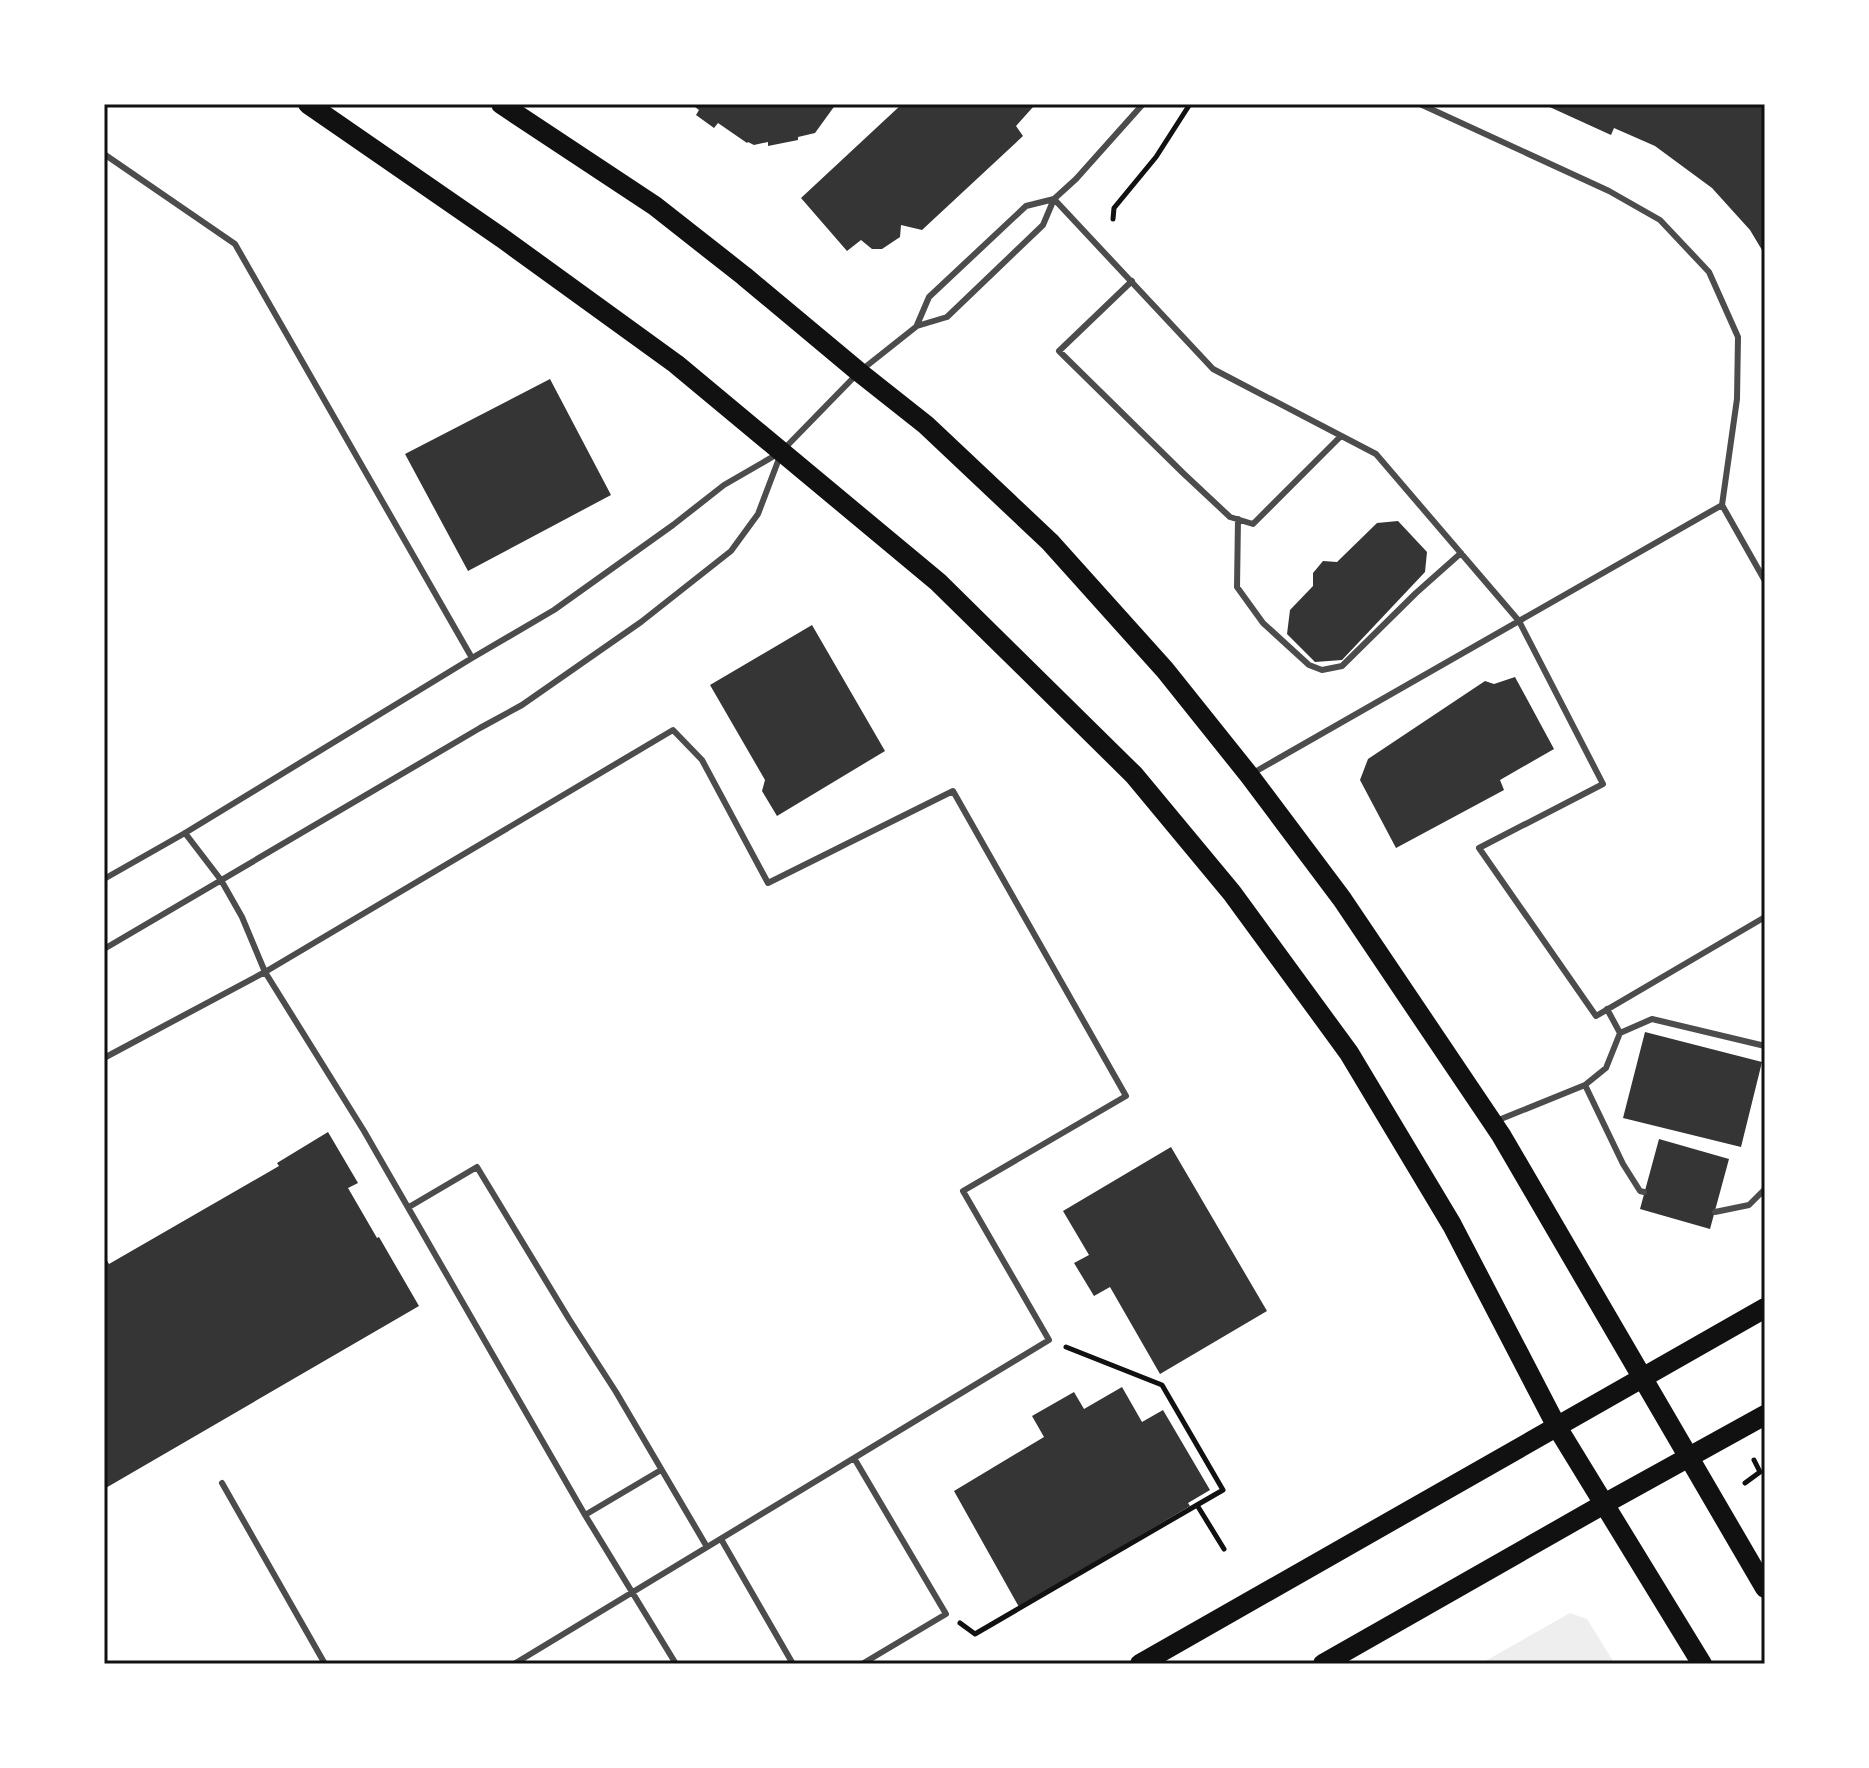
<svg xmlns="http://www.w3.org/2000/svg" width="1869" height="1768" font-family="Barlow,sans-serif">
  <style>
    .green { fill: #eee }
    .building { fill: #353535 }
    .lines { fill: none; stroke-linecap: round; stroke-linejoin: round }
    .path { stroke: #111; stroke-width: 5 }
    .service { stroke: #4c4c4c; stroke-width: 6 }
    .primary { stroke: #111; stroke-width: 20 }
    .neatline { fill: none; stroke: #111; stroke-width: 3 }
  </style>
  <rect width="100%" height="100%" fill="#fff"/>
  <!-- green -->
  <path class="green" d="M 1570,1613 L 1587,1619 L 1615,1664 L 1480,1664 Z"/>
  <!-- building -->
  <path class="building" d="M 691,104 L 836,104 L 815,133 L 798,137 L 798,140 L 768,146 L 768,142 L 754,145 L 748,142 L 747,143 L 718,123 L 714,128 L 696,115 L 699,110 Z
    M 902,104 L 1029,104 L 1033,107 L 1016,126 L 1023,136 L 922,230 L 901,225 L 900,237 L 882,249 L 872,249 L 861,240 L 847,251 L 801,198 Z
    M 1543,104 L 1765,104 L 1765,255 L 1750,230 L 1712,188 L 1655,146 L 1614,128 L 1611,135 Z
    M 550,379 L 611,495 L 468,571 L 405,454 Z
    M 1398,521 L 1427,552 L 1425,572 L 1342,660 L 1315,662 L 1287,634 L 1290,610 L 1313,586 L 1313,573 L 1323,561 L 1337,562 L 1377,523 Z
    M 812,625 L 885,751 L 777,816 L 762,791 L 765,780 L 710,685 Z
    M 1515,677 L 1554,749 L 1500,780 L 1504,790 L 1396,848 L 1360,780 L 1368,759 L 1485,681 L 1494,684 Z
    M 1645,1032 L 1762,1062 L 1741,1147 L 1623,1118 Z
    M 328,1132 L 358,1183 L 348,1188 L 377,1238 L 379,1237 L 419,1306 L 104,1489 L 104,1255 L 109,1264 L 279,1166 L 277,1163 Z
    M 1659,1139 L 1729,1159 L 1710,1229 L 1640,1209 Z
    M 1171,1147 L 1267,1311 L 1160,1374 L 1110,1287 L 1094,1296 L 1074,1263 L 1089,1255 L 1063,1211 Z
    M 1122,1387 L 1142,1422 L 1163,1410 L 1210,1490 L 1188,1503 L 1190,1506 L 1019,1607 L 954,1491 L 1044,1437 L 1032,1416 L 1074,1392 L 1084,1409 Z"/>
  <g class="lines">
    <!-- path -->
    <path class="path" d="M 1113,219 L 1114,208 L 1156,157 L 1190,104
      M 1066,1347 L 1162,1385 L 1223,1490 L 1197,1505
      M 1745,1483 L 1760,1472 L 1754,1460
      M 960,1623 L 975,1634 L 1197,1505 L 1224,1549"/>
    <!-- service -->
    <path class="service" d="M 1420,104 L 1609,191 L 1660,220 L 1709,272 L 1738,337 L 1737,399 L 1722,505 L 1765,581
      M 104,154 L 235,244 L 472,658
      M 1054,199 L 1213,369 L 1376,454 L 1519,621 L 1603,784 L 1479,848 L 1596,1016 L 1765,917
      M 1132,281 L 1059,351 L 1183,473 L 1230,517 L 1253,524 L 1341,436
      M 917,325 L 929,297 L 1026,206 L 1054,199
      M 1238,519 L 1237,587 L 1263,623 L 1309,665 L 1322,670 L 1342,666 L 1416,593 L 1461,553
      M 1253,773 L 1722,505
      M 185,833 L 221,880 L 242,917 L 265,972 L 364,1131 L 585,1515 L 676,1664
      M 104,879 L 185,833 L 472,658 L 554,610 L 673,525 L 724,485 L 781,452 L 859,372 L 917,326 L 947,317 L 1043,225 L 1054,199 L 1076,179 L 1143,104
      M 104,949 L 480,728 L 522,705 L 641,622 L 731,551 L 758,514 L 780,456
      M 1620,1033 L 1652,1019 L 1765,1046
      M 104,1058 L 265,972 L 673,730 L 702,760 L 768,883 L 953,791 L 1126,1096 L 963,1191 L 1049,1340 L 514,1664
      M 1585,1085 L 1606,1068 L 1620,1033 L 1607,1009
      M 1496,1121 L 1585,1085 L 1623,1164 L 1640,1191 L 1644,1192
      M 409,1207 L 477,1167 L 569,1319 L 616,1392 L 707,1547
      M 1715,1212 L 1749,1205 L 1765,1189
      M 854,1458 L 946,1614 L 862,1664
      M 222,1483 L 325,1664
      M 585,1515 L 661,1470
      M 721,1539 L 793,1664"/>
    <!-- primary -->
    <path class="primary" d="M 308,104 L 502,238 L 676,364 L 938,582 L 1134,775 L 1232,893 L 1349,1053 L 1452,1225 L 1557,1427 L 1702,1664
      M 501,104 L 655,206 L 744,276 L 859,372 L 926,425 L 1050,542 L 1165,670 L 1249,775 L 1342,899 L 1501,1135 L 1765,1588
      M 1140,1664 L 1765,1308
      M 1323,1664 L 1604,1504 L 1765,1415"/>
  </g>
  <!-- border -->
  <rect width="1869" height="1768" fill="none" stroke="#ffffff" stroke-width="212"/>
  <rect x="106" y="106" width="1657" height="1556" class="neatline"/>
</svg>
